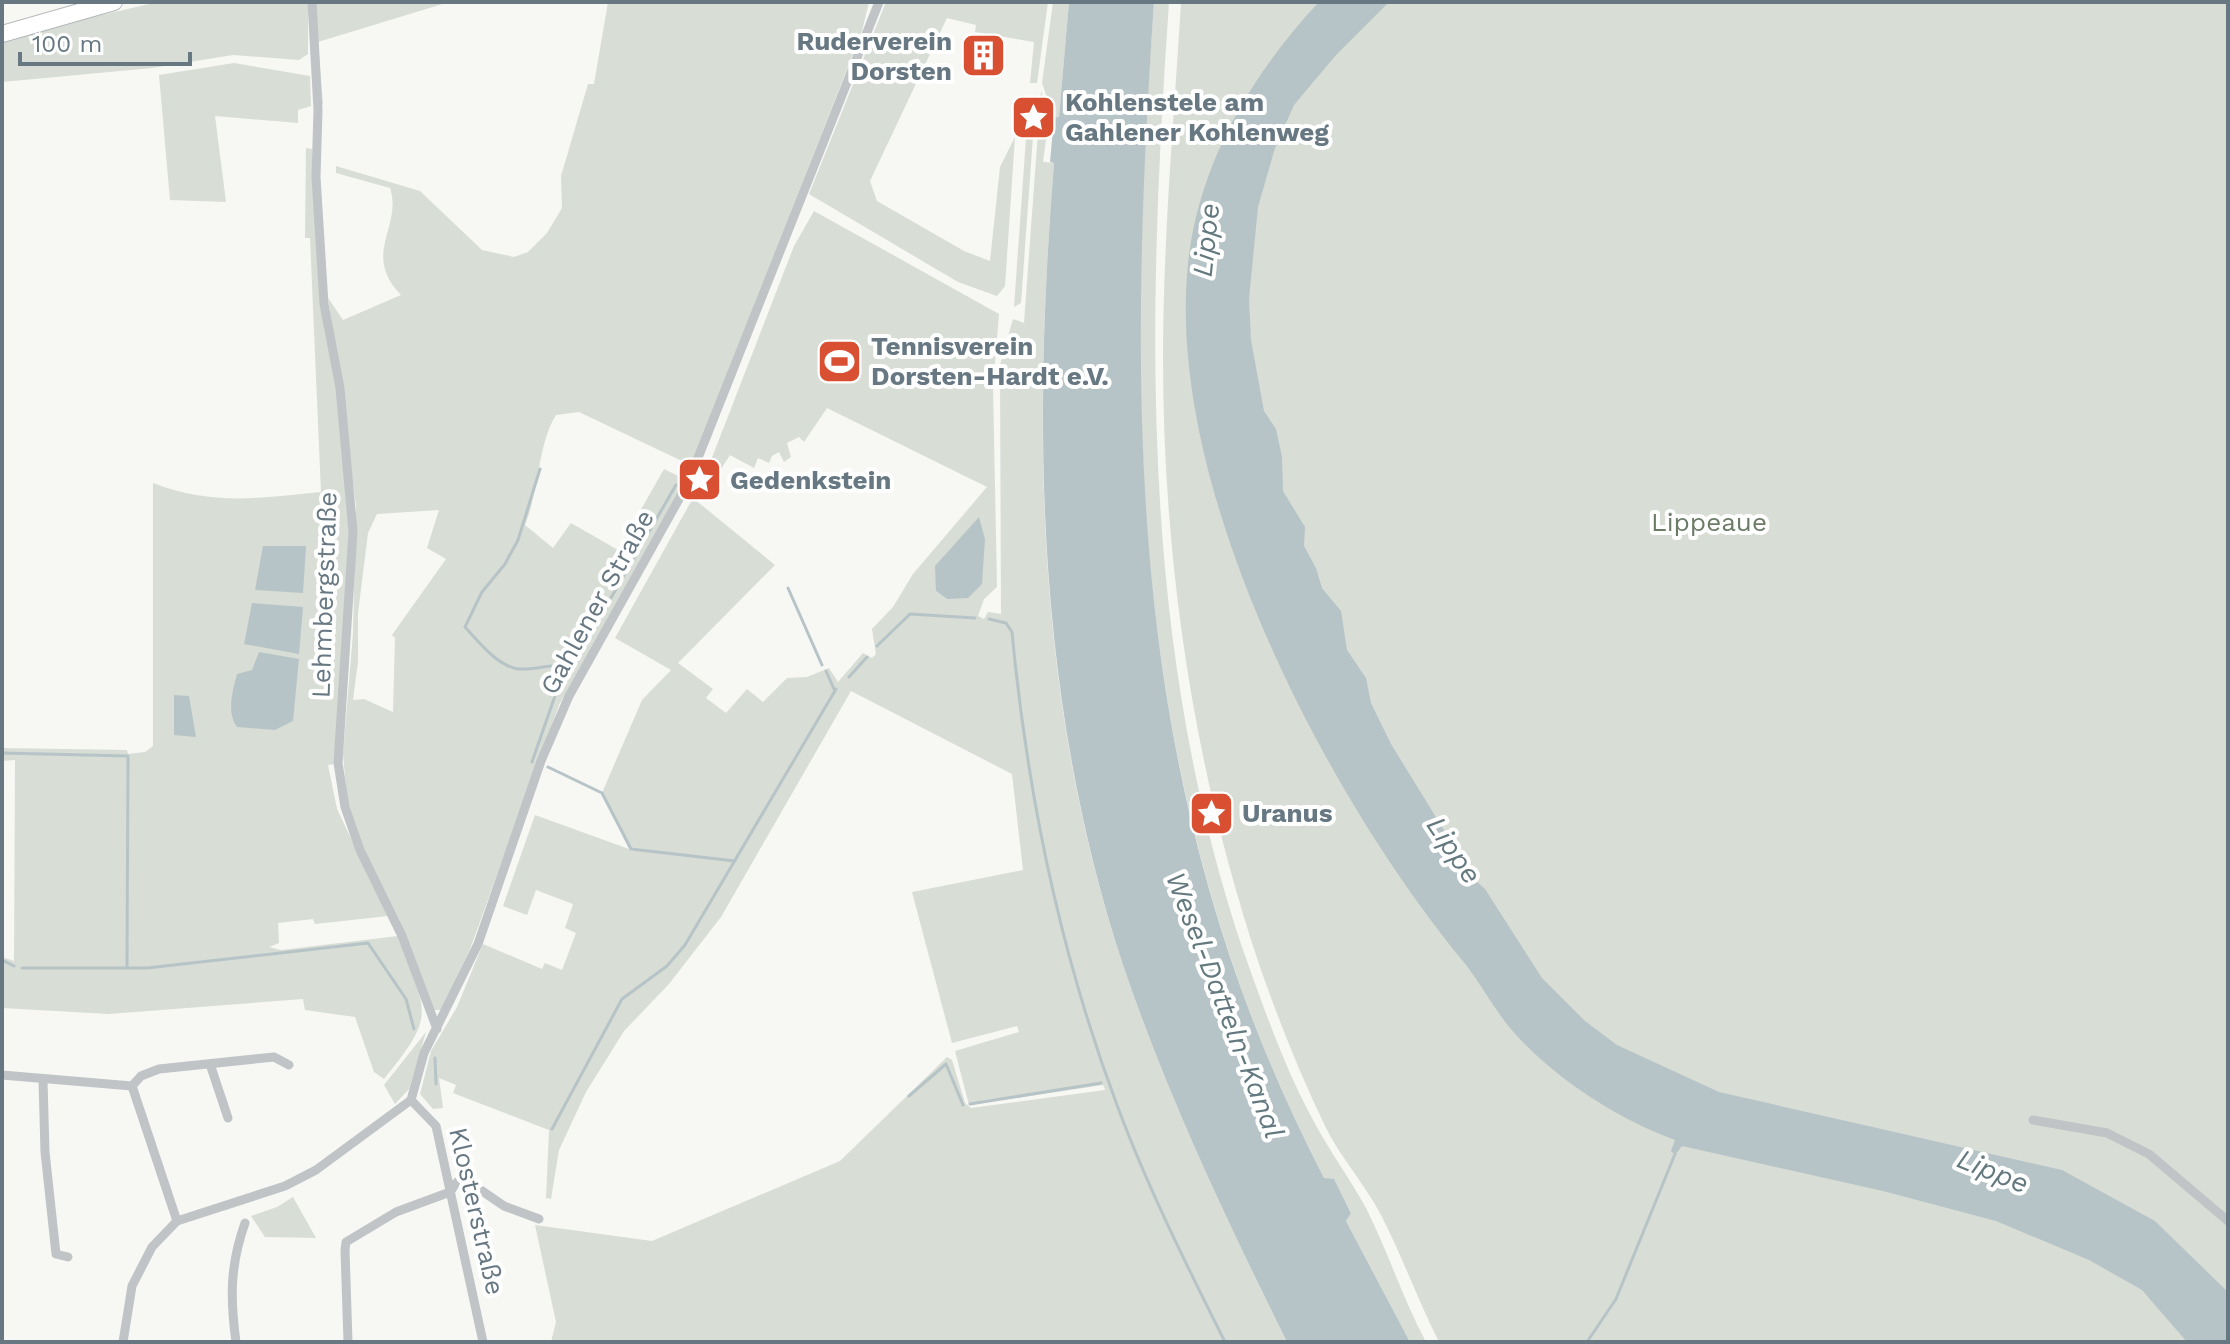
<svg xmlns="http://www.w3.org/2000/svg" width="2230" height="1344" font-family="'Work Sans',sans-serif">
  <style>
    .green { fill: #d8ddd5; fill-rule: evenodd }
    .water { fill: #b7c4c7 }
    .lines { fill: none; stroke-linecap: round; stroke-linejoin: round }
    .stream { stroke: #b7c4c7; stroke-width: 3 }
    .motorway-casing { stroke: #b3b7ba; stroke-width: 18 }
    .minor { stroke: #c0c4c7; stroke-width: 9 }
    .motorway { stroke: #fff; stroke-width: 16 }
    .labels { text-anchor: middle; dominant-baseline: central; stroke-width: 8; stroke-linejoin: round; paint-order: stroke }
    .poi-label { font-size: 26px; font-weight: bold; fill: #677883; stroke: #fff; text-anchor: start }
    .park-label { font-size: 26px; fill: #6b7b66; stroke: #fff }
    .street-label { font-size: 26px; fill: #677883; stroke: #fff }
    .water-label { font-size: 28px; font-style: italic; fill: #63797f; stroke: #fff }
  </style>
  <rect width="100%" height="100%" fill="#f7f7f4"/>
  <!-- green -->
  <path class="green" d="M 158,2 L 308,2 L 308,54 L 299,60 L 233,55 L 152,68 L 2,82 L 2,38 Z
    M 315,2 L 449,2 L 318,42 L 323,105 L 321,103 Z
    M 608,2 L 869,2 L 862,31 L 691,466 L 681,470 L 684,462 L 579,412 L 556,415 C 538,443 539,491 525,525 L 553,548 L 571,523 L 618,550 L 664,469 L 678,476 L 682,485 L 559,705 L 470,949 L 442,1010 L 433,1010 L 358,834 L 347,799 L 343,754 L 353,633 L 356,506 L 328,298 L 343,320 L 401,295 C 361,253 403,227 390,188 L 336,173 L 336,166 L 420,191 L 482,250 L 514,257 L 528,252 L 547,233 L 562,208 L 561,176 L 588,84 L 594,84 ZM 439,510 L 427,548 L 446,559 L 392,635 L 395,638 L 393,712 L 364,699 L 353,700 L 358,662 L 358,613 L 368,533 L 377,514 Z
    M 886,2 L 1048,2 L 1037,83 L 1030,83 L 1034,42 L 975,32 L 976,25 L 947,18 L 870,181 L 877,201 L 964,251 L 990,261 L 1000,167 L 1015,137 L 1005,286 L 997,296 L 958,282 L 809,194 Z
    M 1053,2 L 1069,2 L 1059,118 L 1054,118 L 1042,83 Z
    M 1154,2 L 1169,2 C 1147,321 1139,642 1243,950 C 1263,1006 1284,1066 1312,1118 C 1328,1149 1349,1177 1366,1208 C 1388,1252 1403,1299 1426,1342 L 1410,1342 L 1346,1221 L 1351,1212 L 1334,1180 L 1324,1178 C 1168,878 1133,571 1140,238 C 1142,159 1149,80 1154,2 Z
    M 1181,2 L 2228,2 L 2228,1342 L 1439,1342 C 1418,1300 1402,1256 1381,1215 C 1365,1184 1340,1157 1325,1126 C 1300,1074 1278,1019 1259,964 C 1194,771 1163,562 1163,358 C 1163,239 1174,121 1181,2 Z
    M 234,63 L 310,76 L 311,106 L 298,110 L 298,123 L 215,116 L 226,202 L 170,200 L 159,75 Z
    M 1041,91 L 1049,117 L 1043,162 L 1054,163 C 1032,434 1036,704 1123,965 C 1167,1095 1226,1219 1287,1342 L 551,1342 L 556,1322 L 535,1225 L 652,1241 L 840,1161 L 947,1057 L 952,1060 L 965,1103 L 971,1108 L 1105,1090 L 1103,1085 L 969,1105 L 955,1051 L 1019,1032 L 1017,1026 L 952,1043 L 912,892 L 1023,870 L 1012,774 L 851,691 L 721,917 L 669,984 L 624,1031 L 586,1092 L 559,1150 L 551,1199 L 546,1198 L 549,1130 L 453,1093 L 456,1085 L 439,1078 L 443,1108 L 433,1109 L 420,1094 L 431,1051 L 457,1007 L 483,944 L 542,969 L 545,963 L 562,970 L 576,933 L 565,928 L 573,904 L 536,890 L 527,915 L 503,906 L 535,815 L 629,849 L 602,793 L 642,700 L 671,670 L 615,638 L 693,498 L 775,565 L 678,663 L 713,689 L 706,698 L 726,713 L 747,689 L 763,702 L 787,678 L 807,677 L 829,668 L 838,682 L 863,653 L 872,658 L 876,654 L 872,629 L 893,607 L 913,574 L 987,487 L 827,408 L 804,442 L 799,437 L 787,443 L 791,457 L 784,462 L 779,452 L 772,456 L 769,463 L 758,458 L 754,468 L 730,455 L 710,486 L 706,473 L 794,246 L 814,211 L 999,314 L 993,386 L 997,587 L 984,599 L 978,616 L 984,619 L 988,612 L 1001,614 L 1000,365 L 1013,319 L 1024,323 ZM 982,533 L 982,584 L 947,599 L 936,591 Z
    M 1036,94 L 1021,303 L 1014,307 L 1027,124 Z
    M 306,148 L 312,149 L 313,177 L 339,406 L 349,534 L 335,764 L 328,765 L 337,809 L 388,916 L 315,924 L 313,919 L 278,923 L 279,943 L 269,947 L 281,950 L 398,936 C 425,1012 439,1012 384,1079 L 374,1072 L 355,1017 L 305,1010 L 303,999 L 109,1014 L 2,1008 L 2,957 L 14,961 L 15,760 L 2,761 L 2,748 L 127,750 L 128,754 L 145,752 L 153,746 L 153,483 C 212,506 259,498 321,492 L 310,238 L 305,238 Z
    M 426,1032 L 409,1089 L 395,1104 L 384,1085 Z
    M 293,1197 L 316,1238 L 265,1237 L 251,1216 L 277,1207 Z"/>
  <!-- water -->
  <path class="water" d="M 1069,2 L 1154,2 C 1126,419 1126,797 1324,1178 L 1334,1179 L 1351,1213 L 1346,1221 L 1410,1342 L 1287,1342 C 1226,1219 1167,1095 1123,965 C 1037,705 1032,433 1054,163 L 1050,162 L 1054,118 L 1059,117 Z
    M 1319,2 L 1389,2 L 1336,55 L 1294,105 L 1275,148 L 1258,207 L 1249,299 L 1251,340 L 1264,411 L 1276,429 L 1282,457 L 1283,491 L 1305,527 L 1304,546 L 1316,568 L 1322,588 L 1341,611 L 1347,650 L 1366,678 L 1371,703 L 1391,744 L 1474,879 L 1485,889 L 1542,978 L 1585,1021 L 1617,1045 L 1719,1092 L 2062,1170 L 2155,1221 L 2228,1292 L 2228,1342 L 2187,1342 L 2142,1290 L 2089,1260 L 1996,1221 L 1883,1191 L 1682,1146 L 1675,1155 L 1671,1151 L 1675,1140 C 1618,1119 1559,1081 1518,1037 C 1496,1014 1482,984 1462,960 C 1324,792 1165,486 1188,264 C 1198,165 1252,73 1319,2 Z
    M 979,517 L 985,539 L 982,584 L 968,598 L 947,599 L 936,591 L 935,566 Z
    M 263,546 L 306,546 L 303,593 L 255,590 Z
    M 252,603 L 303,607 L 299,654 L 244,644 Z
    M 259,652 L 299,659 L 293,721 L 275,730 L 237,727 C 226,712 233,690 237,674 L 252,670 Z
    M 174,695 L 189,696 L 196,737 L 174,735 Z"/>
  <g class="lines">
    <!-- stream -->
    <path class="stream" d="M 540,469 L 518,540 L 505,564 L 482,592 L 465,627 C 479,642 499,668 520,669 C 538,670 552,662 571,668
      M 788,588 L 822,665
      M 989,619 L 1006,623 L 1012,632 C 1027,792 1060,953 1117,1105 C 1147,1186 1186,1264 1225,1342
      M 877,646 L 910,614 L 975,618
      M 826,671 L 834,689
      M 849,677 L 867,657
      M 2,753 L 128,756 L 127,966
      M 532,762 L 556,693 L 676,485
      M 548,767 L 602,793 L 631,849 L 735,861
      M 2,960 L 14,966
      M 22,968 L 147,968 L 368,943 L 406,999 L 414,1029
      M 435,1058 L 436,1084
      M 909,1096 L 946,1064 L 963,1105
      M 970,1104 L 1101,1083
      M 552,1129 L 622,999 L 667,966 L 685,945 L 836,689
      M 1587,1342 L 1616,1299 L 1675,1154"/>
    <defs>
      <path id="motorway" d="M 2,34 L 114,2"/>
    </defs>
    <!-- motorway casing -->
    <use href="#motorway" class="motorway-casing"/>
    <!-- minor -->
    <path class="minor" d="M 312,2 L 318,110 L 316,177 L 324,304 L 340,388 L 353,532 L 338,763 L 345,807 L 360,850 L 402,936 L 437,1029
      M 210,1064 L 228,1118
      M 2,1075 L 132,1086 L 177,1221
      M 43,1080 L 45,1152 L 56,1254 L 68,1257
      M 132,1086 L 141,1076 L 159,1069 L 274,1057 L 289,1065
      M 411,1100 L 436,1126 L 483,1342
      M 2033,1120 L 2107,1133 L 2149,1154 L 2228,1221
      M 123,1342 L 132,1286 L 152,1247 L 177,1221 L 285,1186 L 316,1170 L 411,1100 L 424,1053 L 478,944 L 541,761 L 569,696 L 688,483 L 879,2
      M 236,1342 C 230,1298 230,1265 245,1223
      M 348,1342 L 345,1250 L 346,1242 L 396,1212 L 450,1192 L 457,1182 L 472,1184 L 504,1206 L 539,1219"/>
    <!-- motorway -->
    <use href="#motorway" class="motorway"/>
  </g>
  <!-- icons -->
  <defs>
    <symbol id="building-square" viewBox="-11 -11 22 22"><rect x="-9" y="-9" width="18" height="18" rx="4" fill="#d94f31" stroke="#fff"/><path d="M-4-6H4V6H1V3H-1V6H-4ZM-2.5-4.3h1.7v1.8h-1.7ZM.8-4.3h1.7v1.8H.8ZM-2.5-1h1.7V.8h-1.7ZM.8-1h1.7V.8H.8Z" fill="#fff"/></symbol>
    <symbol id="sight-square" viewBox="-11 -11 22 22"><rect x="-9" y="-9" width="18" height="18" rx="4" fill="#d94f31" stroke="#fff"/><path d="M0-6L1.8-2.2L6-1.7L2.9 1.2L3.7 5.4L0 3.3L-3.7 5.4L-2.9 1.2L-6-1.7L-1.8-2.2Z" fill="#fff"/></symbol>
    <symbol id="stadium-square" viewBox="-11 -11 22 22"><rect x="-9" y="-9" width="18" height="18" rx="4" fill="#d94f31" stroke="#fff"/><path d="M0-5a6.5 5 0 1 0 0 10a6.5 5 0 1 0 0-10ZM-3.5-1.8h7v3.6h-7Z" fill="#fff"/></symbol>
  </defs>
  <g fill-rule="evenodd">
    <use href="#building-square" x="958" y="30" width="51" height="51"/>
    <use href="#sight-square" x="1008" y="92" width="51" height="51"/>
    <use href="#stadium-square" x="814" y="336" width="51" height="51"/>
    <use href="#sight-square" x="674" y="454" width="51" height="51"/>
    <use href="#sight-square" x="1186" y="788" width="51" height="51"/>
  </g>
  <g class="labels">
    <!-- poi labels -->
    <g class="poi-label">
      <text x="952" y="41" text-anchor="end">Ruderverein<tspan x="952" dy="30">Dorsten</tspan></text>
      <text x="1065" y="102">Kohlenstele am<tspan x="1065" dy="30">Gahlener Kohlenweg</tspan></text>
      <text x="871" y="346">Tennisverein<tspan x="871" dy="30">Dorsten-Hardt e.V.</tspan></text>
      <text x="730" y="480">Gedenkstein</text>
      <text x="1242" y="813">Uranus</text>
    </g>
    <!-- park labels -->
    <g class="park-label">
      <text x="1709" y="522">Lippeaue</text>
    </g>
    <!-- street labels -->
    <g class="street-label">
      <text transform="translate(324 595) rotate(-88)">Lehmbergstraße</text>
      <text transform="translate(597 602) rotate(-61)">Gahlener Straße</text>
      <text transform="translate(477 1211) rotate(77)">Klosterstraße</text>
    </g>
    <!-- water labels -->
    <g class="water-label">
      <text transform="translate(1206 240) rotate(-84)">Lippe</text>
      <text transform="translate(1454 850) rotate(56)">Lippe</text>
      <text transform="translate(1225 1005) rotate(69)">Wesel-Datteln-Kanal</text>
      <text transform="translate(1993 1171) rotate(22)">Lippe</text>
    </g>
  </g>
  <!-- border -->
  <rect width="2230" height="1344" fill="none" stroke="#677883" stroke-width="8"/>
  <!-- scale -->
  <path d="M20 52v12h170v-12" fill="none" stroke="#677883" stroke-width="4"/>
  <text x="32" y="52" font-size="24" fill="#677883" stroke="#ffffff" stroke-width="6" paint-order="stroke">100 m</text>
</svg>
